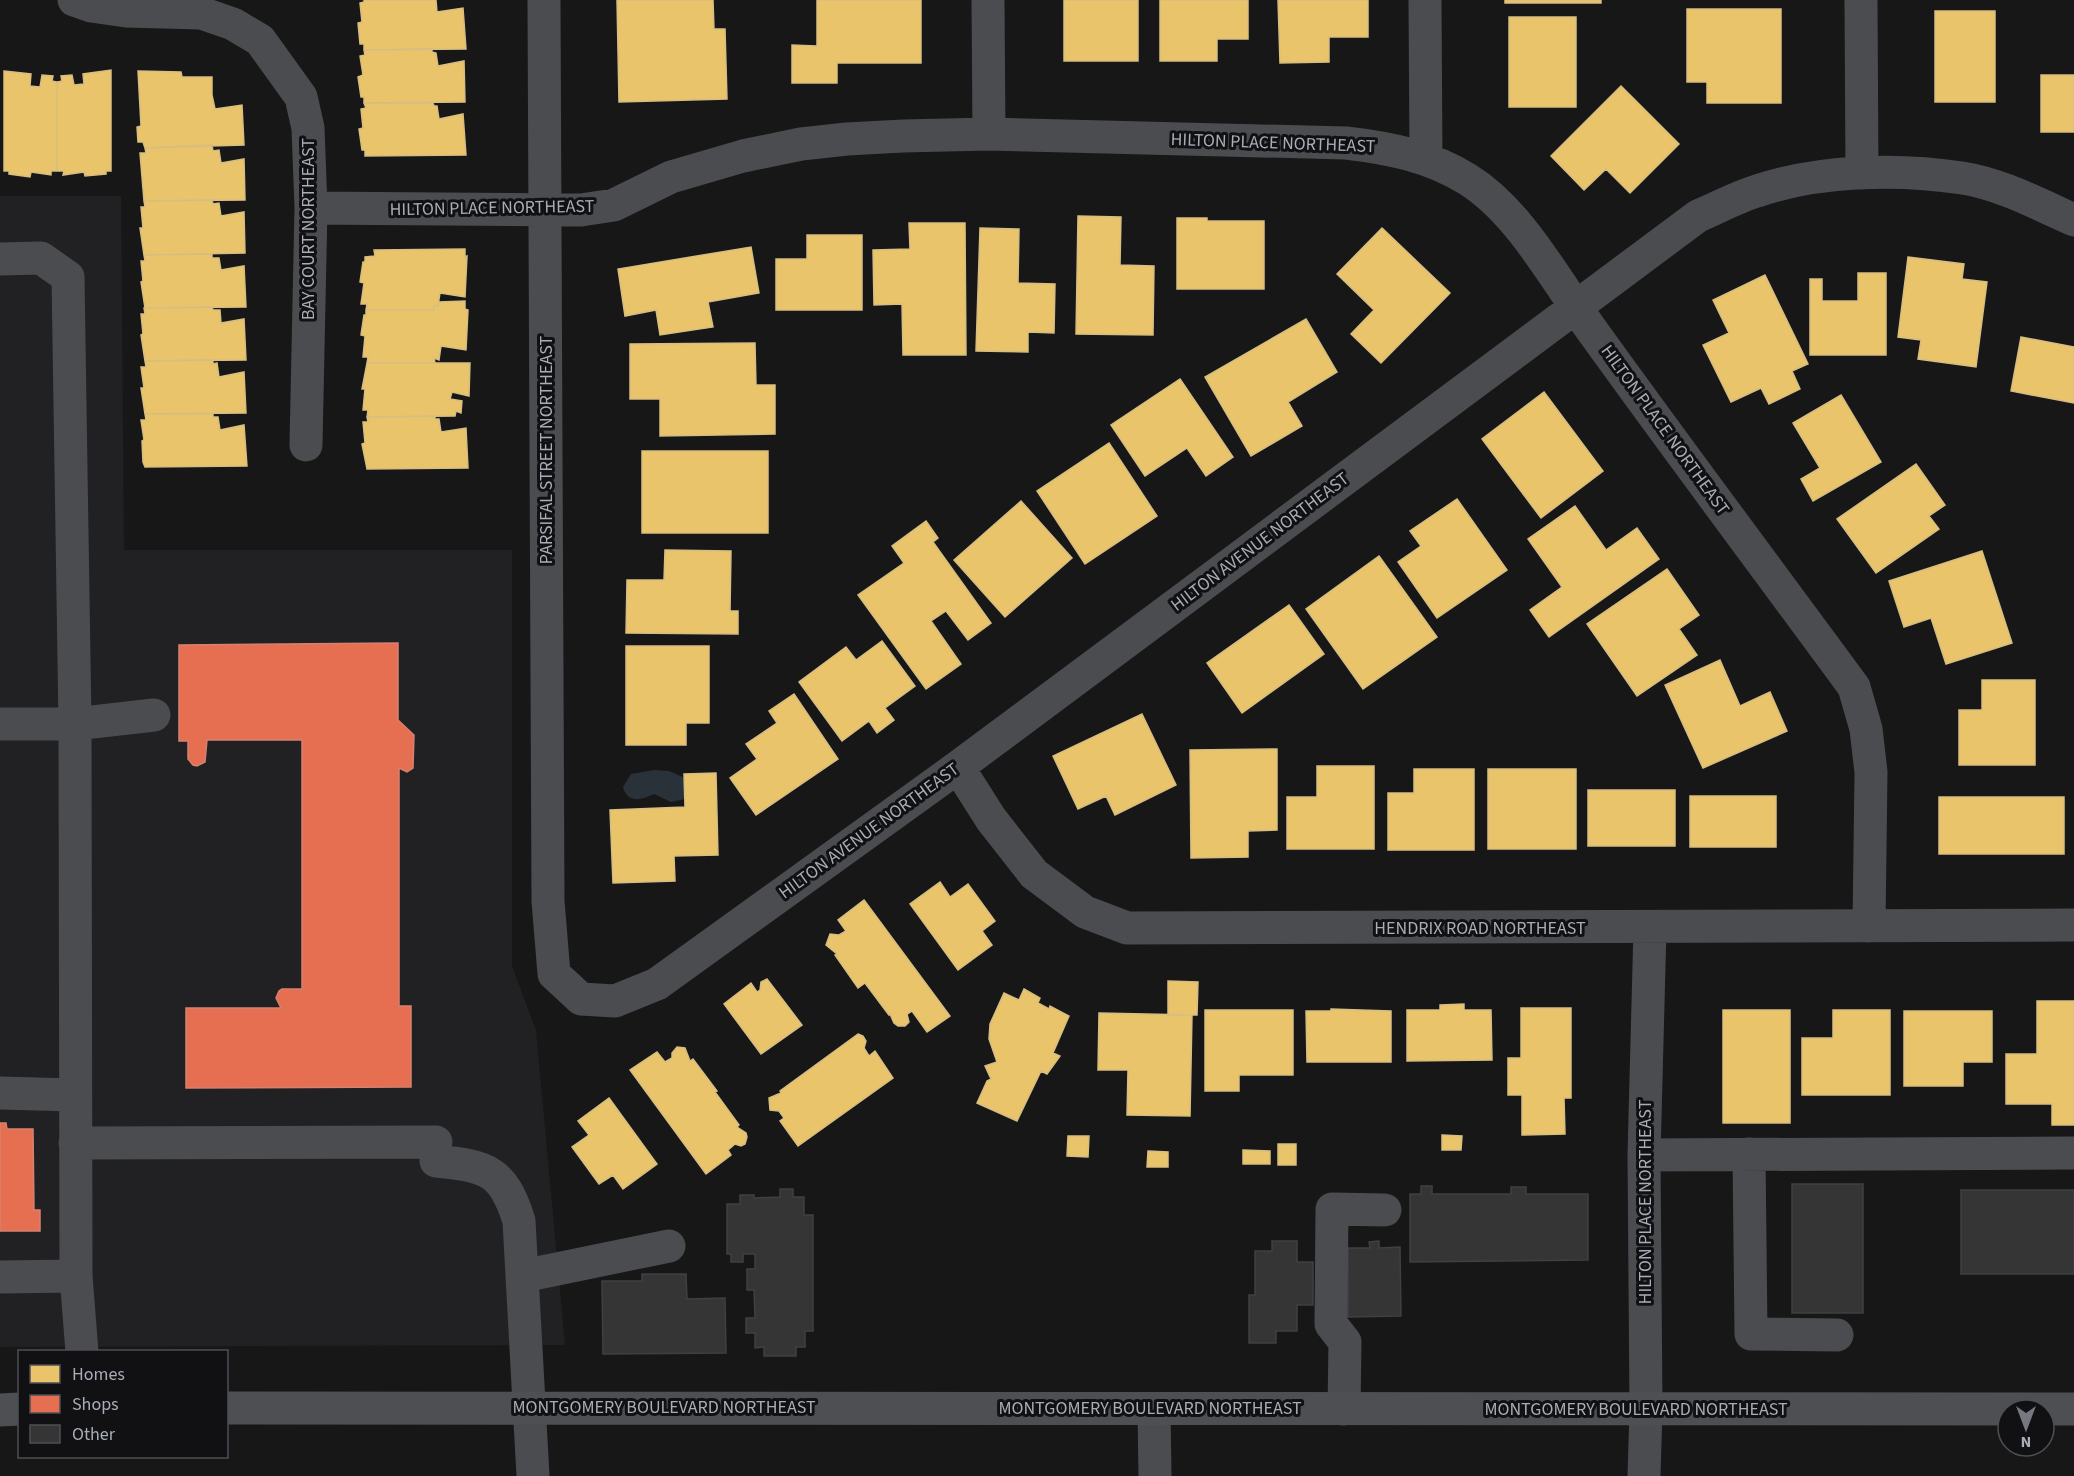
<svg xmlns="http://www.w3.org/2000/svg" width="2074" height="1476" font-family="'Source Sans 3',sans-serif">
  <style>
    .built { fill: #212123 }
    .water { fill: #2a3239 }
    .homes { fill: #e9c46a; stroke: #d6bd81; stroke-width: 1.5 }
    .shops { fill: #e76f51; stroke: #d48270; stroke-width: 1.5 }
    .building { fill: #353536; stroke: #3f4043; stroke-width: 1.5 }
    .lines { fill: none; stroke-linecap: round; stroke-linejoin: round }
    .minor { stroke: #4b4c50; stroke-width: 33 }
    .major { stroke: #4d4f52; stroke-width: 33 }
    .labels { text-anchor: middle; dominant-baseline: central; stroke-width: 6; stroke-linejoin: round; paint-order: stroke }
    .street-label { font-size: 18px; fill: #a8adb8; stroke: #111113 }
  </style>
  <rect width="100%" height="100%" fill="#171717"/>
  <!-- built -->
  <path class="built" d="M 0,196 L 121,196 L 124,550 L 512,550 L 512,966 L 536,1030 L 565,1345 L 0,1347 Z"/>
  <!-- water -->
  <path class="water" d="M 654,770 L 669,771 L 685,778 L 685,799 L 671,802 L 654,794 C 641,800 628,804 623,787 L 631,774 Z"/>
  <!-- homes -->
  <path class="homes" d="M 364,0 L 436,0 L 437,12 L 463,8 L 466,49 L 364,50 L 364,44 L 360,44 L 358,23 L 362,22 L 360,3 L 364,2 Z
    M 617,0 L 713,0 L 714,29 L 725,29 L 727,99 L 619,102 Z
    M 817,0 L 921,0 L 921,63 L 837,63 L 837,83 L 792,83 L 792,45 L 817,46 Z
    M 1064,0 L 1138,0 L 1138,61 L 1064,61 Z
    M 1160,0 L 1248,0 L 1248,39 L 1217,39 L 1217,61 L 1160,61 Z
    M 1278,0 L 1368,0 L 1368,37 L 1329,37 L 1329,62 L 1280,63 Z
    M 1505,0 L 1601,0 L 1601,3 L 1505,3 Z
    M 1687,9 L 1781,9 L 1781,103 L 1707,103 L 1707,82 L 1687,82 Z
    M 1935,11 L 1995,11 L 1995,102 L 1935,102 Z
    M 1509,17 L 1576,17 L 1576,107 L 1509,107 Z
    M 432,49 L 432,52 L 436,53 L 438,66 L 464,61 L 465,102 L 364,103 L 364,97 L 361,97 L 358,77 L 363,75 L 360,56 L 365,55 L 364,50 Z
    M 111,70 L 111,171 L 106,171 L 106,174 L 85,176 L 84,172 L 63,175 L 64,171 L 57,171 L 57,82 L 62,81 L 61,76 L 72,75 L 74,85 L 84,84 L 83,74 Z
    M 4,71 L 31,74 L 30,86 L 40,87 L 42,75 L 53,76 L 52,81 L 57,82 L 57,171 L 51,171 L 51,175 L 31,172 L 30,177 L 9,174 L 9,171 L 4,171 Z
    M 138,71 L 181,72 L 182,77 L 212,77 L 212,95 L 215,109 L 242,105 L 244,145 L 145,148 L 143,142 L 138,142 L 137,127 L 141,126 Z
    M 2041,75 L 2074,75 L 2074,132 L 2041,132 Z
    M 1621,86 L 1679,144 L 1630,193 L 1606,169 L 1584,190 L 1551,156 Z
    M 364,103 L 433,103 L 434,106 L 437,106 L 439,119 L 463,114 L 466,155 L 365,156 L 365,150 L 362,150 L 359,129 L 363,128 L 361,109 L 366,108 Z
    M 212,145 L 213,151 L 219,150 L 221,163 L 244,159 L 245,200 L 144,201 L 140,153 L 146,153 L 145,148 Z
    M 212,200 L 213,204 L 219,203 L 221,216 L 244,212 L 245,253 L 144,255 L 140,228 L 143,228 L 141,207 L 145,207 L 144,201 Z
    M 1078,216 L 1121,217 L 1120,265 L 1154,266 L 1153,335 L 1076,334 Z
    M 1177,218 L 1207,218 L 1207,221 L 1264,221 L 1264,289 L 1177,289 Z
    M 909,223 L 965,223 L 966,355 L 903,355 L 902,304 L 874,305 L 873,250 L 910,249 Z
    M 980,228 L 1019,229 L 1018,283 L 1055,284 L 1054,333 L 1028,332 L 1028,352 L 976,351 Z
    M 1382,228 L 1450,293 L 1381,363 L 1351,334 L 1374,310 L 1337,274 Z
    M 807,235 L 862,235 L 862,310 L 776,310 L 776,259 L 807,259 Z
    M 751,247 L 759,293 L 708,302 L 713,327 L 660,335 L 656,310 L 625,316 L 618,269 Z
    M 465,249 L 465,257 L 467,256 L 465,297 L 440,293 L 438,306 L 434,306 L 434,310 L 366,310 L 367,304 L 361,304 L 364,283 L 360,282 L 363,262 L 365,262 L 365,257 L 375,256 L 374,250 Z
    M 212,254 L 212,258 L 219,258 L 221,270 L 244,266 L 246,307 L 145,308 L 141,282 L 143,281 L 141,261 L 145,261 L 144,255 Z
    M 1908,257 L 1964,264 L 1962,279 L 1987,282 L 1976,367 L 1918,359 L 1921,340 L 1898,337 Z
    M 1858,273 L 1886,273 L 1886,355 L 1810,355 L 1810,279 L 1822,279 L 1822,301 L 1858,301 Z
    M 1765,275 L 1808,364 L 1792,371 L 1800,389 L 1769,404 L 1761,388 L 1731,402 L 1703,345 L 1729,333 L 1713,300 Z
    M 465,301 L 465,309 L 468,310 L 466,350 L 441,346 L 439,360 L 434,358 L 435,363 L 367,363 L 368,357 L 363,357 L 365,336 L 361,335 L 364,315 L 366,315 L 366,310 L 434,310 L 434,306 L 438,306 L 439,302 Z
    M 212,307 L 213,310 L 220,310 L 221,323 L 244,319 L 246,360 L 145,361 L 141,335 L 143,334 L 141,314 L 145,314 L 144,308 Z
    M 1306,319 L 1337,372 L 1288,402 L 1302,426 L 1251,456 L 1205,377 Z
    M 2021,337 L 2074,347 L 2074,403 L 2011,391 Z
    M 755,343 L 756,385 L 775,385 L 775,434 L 660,436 L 660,399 L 630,399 L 630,344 Z
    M 213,360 L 213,364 L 217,363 L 219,377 L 244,372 L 246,413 L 145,414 L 141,388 L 144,388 L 141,367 L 146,367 L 145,361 Z
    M 367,363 L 470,363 L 469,396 L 452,392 L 450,399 L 462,401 L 461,413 L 456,411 L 455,416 L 367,417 L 368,410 L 363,410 L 365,389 L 362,389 Z
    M 1180,379 L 1233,457 L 1206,476 L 1187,448 L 1145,476 L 1111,425 Z
    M 1544,392 L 1603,471 L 1541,518 L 1482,439 Z
    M 1841,395 L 1881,462 L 1813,501 L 1801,479 L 1820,468 L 1793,423 Z
    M 145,414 L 213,414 L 213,417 L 218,417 L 220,430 L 244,425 L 247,466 L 145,467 L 143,462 L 142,441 L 144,440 L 141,420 L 146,420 Z
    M 435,416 L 435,419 L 439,419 L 441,432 L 466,428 L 468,468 L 367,469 L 362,444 L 365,443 L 363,422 L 368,422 L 367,417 Z
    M 1109,443 L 1157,516 L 1085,564 L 1037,491 Z
    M 642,451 L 768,451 L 768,533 L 642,533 Z
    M 1916,464 L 1945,505 L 1929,516 L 1939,529 L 1876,573 L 1837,519 Z
    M 1457,499 L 1507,570 L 1437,618 L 1398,562 L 1421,546 L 1410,531 Z
    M 1021,501 L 1072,558 L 1005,617 L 954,560 Z
    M 1575,506 L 1606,550 L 1637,528 L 1659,559 L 1549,637 L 1530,610 L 1562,587 L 1528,539 Z
    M 926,521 L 938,538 L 933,542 L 991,623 L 968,640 L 946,611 L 931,621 L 961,664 L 926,689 L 858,595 L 904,563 L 892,546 Z
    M 665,550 L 731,551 L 730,611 L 738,611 L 738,634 L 626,633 L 627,580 L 664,580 Z
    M 1982,551 L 2012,643 L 1946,664 L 1931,618 L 1904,627 L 1889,581 Z
    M 1379,556 L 1437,637 L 1363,689 L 1306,609 Z
    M 1667,569 L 1699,615 L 1679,629 L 1697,655 L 1637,696 L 1587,624 Z
    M 1289,605 L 1324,654 L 1242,713 L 1207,663 Z
    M 882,641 L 915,686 L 885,708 L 894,720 L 877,733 L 869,721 L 842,741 L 799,682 L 846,647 L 856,660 Z
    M 626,646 L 709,646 L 709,723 L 686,723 L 686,745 L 626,745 Z
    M 1720,660 L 1740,706 L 1770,692 L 1787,731 L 1703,768 L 1665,685 Z
    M 1982,680 L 2035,680 L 2035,765 L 1959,765 L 1959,710 L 1982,710 Z
    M 794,694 L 838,759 L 756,815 L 730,778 L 757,759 L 746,744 L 777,723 L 769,711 Z
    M 1142,714 L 1176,785 L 1115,815 L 1106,796 L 1078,809 L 1053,756 Z
    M 1277,749 L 1277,830 L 1248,831 L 1248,857 L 1191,858 L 1190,750 Z
    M 1317,766 L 1374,766 L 1374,849 L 1287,849 L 1287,797 L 1317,797 Z
    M 1414,769 L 1474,769 L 1474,850 L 1388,850 L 1388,793 L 1414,793 Z
    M 1488,769 L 1576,769 L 1576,849 L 1488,849 Z
    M 716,773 L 718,855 L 674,856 L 675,881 L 613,883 L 610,810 L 685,807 L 684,774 Z
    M 1588,790 L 1675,790 L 1675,846 L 1588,846 Z
    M 1690,796 L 1776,796 L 1776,847 L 1690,847 Z
    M 1939,797 L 2064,797 L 2064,854 L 1939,854 Z
    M 940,882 L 950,897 L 968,884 L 995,921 L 982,931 L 992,945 L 958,970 L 910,904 Z
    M 864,900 L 950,1016 L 927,1032 L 912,1011 L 907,1014 L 909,1022 L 905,1026 L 898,1026 L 894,1023 L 890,1014 L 889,1015 L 865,983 L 858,988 L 835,955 L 837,954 L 826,945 L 830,934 L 839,935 L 846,931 L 838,920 Z
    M 767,979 L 802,1025 L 761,1054 L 724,1004 L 751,983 L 757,992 L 760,990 L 761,982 Z
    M 1168,981 L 1198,982 L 1197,1015 L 1168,1015 Z
    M 1024,989 L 1040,998 L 1038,1003 L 1049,1009 L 1050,1006 L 1069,1016 L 1053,1053 L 1060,1056 L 1047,1074 L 1041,1071 L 1017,1121 L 977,1103 L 987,1081 L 991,1079 L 985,1066 L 997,1062 L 989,1039 L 990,1024 L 1004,993 L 1019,1000 Z
    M 2037,1001 L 2074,1001 L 2074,1125 L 2052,1125 L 2052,1104 L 2006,1104 L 2006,1054 L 2037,1054 Z
    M 1464,1004 L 1464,1010 L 1491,1010 L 1492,1060 L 1407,1061 L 1407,1010 L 1440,1010 L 1440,1005 Z
    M 1521,1008 L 1571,1008 L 1571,1098 L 1564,1098 L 1565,1134 L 1522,1135 L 1522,1095 L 1508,1095 L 1508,1058 L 1521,1058 Z
    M 1331,1009 L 1391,1011 L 1391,1062 L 1307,1062 L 1306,1011 L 1331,1011 Z
    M 1205,1010 L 1293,1010 L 1293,1075 L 1239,1075 L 1239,1091 L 1205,1091 Z
    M 1723,1010 L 1790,1010 L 1790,1123 L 1723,1123 Z
    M 1833,1010 L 1890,1010 L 1890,1095 L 1802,1095 L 1802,1038 L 1833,1038 Z
    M 1904,1011 L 1992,1011 L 1992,1062 L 1963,1062 L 1963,1086 L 1904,1086 Z
    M 1099,1013 L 1192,1015 L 1190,1116 L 1127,1115 L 1128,1070 L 1098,1070 Z
    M 858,1034 L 863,1036 L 866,1041 L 864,1048 L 869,1056 L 875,1051 L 893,1078 L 798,1146 L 780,1121 L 784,1118 L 779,1111 L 770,1110 L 769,1098 L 781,1093 L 780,1091 Z
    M 677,1047 L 685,1048 L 690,1061 L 693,1059 L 717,1091 L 715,1092 L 739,1125 L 737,1127 L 746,1133 L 747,1137 L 745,1144 L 741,1146 L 735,1144 L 728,1150 L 731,1155 L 706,1174 L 630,1070 L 657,1052 L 665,1062 L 672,1058 L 672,1053 Z
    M 609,1098 L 657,1164 L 623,1189 L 613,1175 L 599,1184 L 572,1147 L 589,1135 L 578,1121 Z
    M 1442,1135 L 1462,1136 L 1461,1150 L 1442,1150 Z
    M 1068,1136 L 1089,1136 L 1088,1157 L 1067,1156 Z
    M 1278,1144 L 1296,1144 L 1296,1165 L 1278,1165 Z
    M 1243,1150 L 1270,1151 L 1270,1164 L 1243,1164 Z
    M 1148,1151 L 1168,1152 L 1168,1167 L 1147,1167 Z"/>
  <!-- shops -->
  <path class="shops" d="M 398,643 L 398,720 L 414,735 L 413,768 L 407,772 L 399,768 L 399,1006 L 411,1006 L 411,1087 L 186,1088 L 186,1008 L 281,1008 L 276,998 L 279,991 L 282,989 L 302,989 L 302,740 L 207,740 L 205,762 L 197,766 L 193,765 L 188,759 L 188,741 L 179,741 L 179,645 Z
    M 0,1123 L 6,1123 L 7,1129 L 33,1129 L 34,1210 L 40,1210 L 40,1231 L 0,1231 Z"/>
  <!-- building -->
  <path class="building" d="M 1792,1184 L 1863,1184 L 1863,1313 L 1792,1313 Z
    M 1421,1186 L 1432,1186 L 1432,1194 L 1511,1194 L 1511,1187 L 1526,1187 L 1526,1194 L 1588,1194 L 1588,1260 L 1410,1262 L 1410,1194 L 1421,1194 Z
    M 780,1189 L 793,1189 L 793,1197 L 804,1197 L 804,1215 L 813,1215 L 813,1331 L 805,1331 L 805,1347 L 796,1347 L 796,1356 L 764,1356 L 764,1347 L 755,1348 L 755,1333 L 746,1333 L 746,1318 L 755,1318 L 754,1290 L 747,1290 L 747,1269 L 755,1269 L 755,1254 L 743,1254 L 743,1262 L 731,1262 L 731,1254 L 727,1254 L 727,1204 L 740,1204 L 740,1195 L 754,1195 L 754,1198 L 780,1197 Z
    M 1961,1190 L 2074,1190 L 2074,1274 L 1961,1274 Z
    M 1272,1241 L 1297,1241 L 1297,1262 L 1313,1262 L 1313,1305 L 1297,1305 L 1297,1331 L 1276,1331 L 1276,1343 L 1249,1343 L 1249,1295 L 1255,1295 L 1255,1251 L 1272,1251 Z
    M 1379,1241 L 1379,1248 L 1400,1247 L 1401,1316 L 1348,1317 L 1348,1248 L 1370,1248 L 1369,1242 Z
    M 642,1274 L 686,1274 L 687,1299 L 725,1298 L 726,1353 L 603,1354 L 602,1281 L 642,1281 Z"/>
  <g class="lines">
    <!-- minor -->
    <path class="minor" d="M 74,0 L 91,6 L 126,11 L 201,13 L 233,24 L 260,40 L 301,97 L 308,128 L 311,208 L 306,445
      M 544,0 L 548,901 L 554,974 L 581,999 L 615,1001 L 657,984 L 958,767 L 1698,216 C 1717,208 1737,197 1757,191 C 1819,170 1898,168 1962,178 C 2001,184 2038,204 2074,220
      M 988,0 L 989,134
      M 1425,0 L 1426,159
      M 1861,0 L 1862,173
      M 311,208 L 581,210 L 614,205 L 671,177 L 743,156 L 801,144 L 847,139 L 903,136 L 989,134 L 1346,143 C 1389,148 1430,156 1467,179 C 1521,212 1558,285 1596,336 C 1681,454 1768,570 1854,687 L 1866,729 L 1871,772 L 1869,926
      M 0,259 L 41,258 L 68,277 L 75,724 L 76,1276 L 82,1352
      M 0,724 L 75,724 L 154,715
      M 958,767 L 991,819 L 1034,874 L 1085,912 L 1127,928 L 2074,925
      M 0,1093 L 74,1095
      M 75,1143 L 436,1142
      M 1749,1154 L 1751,1334 L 1837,1335
      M 1644,1155 L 2074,1153
      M 436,1161 C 487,1166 503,1170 519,1221 L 533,1476
      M 523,1276 L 669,1246
      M 0,1277 L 76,1276
      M 1154,1409 L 1155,1476
      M 1344,1409 L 1345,1342 L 1331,1324 L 1332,1209 L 1385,1210
      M 1644,1476 L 1646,1409 L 1644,1155 L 1650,928"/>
    <!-- major -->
    <path class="major" d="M 226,1408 L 2074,1409
      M 0,1410 L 20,1409"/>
  </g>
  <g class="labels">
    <!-- street labels -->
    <g class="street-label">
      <text transform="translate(1273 143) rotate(2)">HILTON PLACE NORTHEAST</text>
      <text transform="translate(492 208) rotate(-1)">HILTON PLACE NORTHEAST</text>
      <text transform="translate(308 229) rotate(-90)">BAY COURT NORTHEAST</text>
      <text transform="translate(1665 430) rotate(54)">HILTON PLACE NORTHEAST</text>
      <text transform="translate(546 450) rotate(-90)">PARSIFAL STREET NORTHEAST</text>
      <text transform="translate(1260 542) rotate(-37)">HILTON AVENUE NORTHEAST</text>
      <text transform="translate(869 831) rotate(-36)">HILTON AVENUE NORTHEAST</text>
      <text x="1480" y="928">HENDRIX ROAD NORTHEAST</text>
      <text transform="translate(1645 1202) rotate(-90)">HILTON PLACE NORTHEAST</text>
      <text x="664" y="1407">MONTGOMERY BOULEVARD NORTHEAST</text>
      <text x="1150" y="1408">MONTGOMERY BOULEVARD NORTHEAST</text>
      <text x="1636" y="1409">MONTGOMERY BOULEVARD NORTHEAST</text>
    </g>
  </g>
  <!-- legend -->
  <rect x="18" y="1350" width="210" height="108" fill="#111113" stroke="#4d4f55" stroke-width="1.5"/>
  <rect x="30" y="1365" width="30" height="18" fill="#e9c46a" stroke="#4d4f55" stroke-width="1.5"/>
  <text x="72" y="1380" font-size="18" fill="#a8adb8">Homes</text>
  <rect x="30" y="1395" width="30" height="18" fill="#e76f51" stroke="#4d4f55" stroke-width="1.5"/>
  <text x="72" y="1410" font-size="18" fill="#a8adb8">Shops</text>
  <rect x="30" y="1425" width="30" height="18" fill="#353536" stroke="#4d4f55" stroke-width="1.5"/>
  <text x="72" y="1440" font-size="18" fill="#a8adb8">Other</text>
  <!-- north arrow -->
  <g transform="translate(2026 1428) rotate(180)"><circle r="28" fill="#111113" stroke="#4d4f55" stroke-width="1.5"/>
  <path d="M0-4.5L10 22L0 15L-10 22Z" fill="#757880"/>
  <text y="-9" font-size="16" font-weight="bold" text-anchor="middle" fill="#a8adb8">N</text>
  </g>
</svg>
